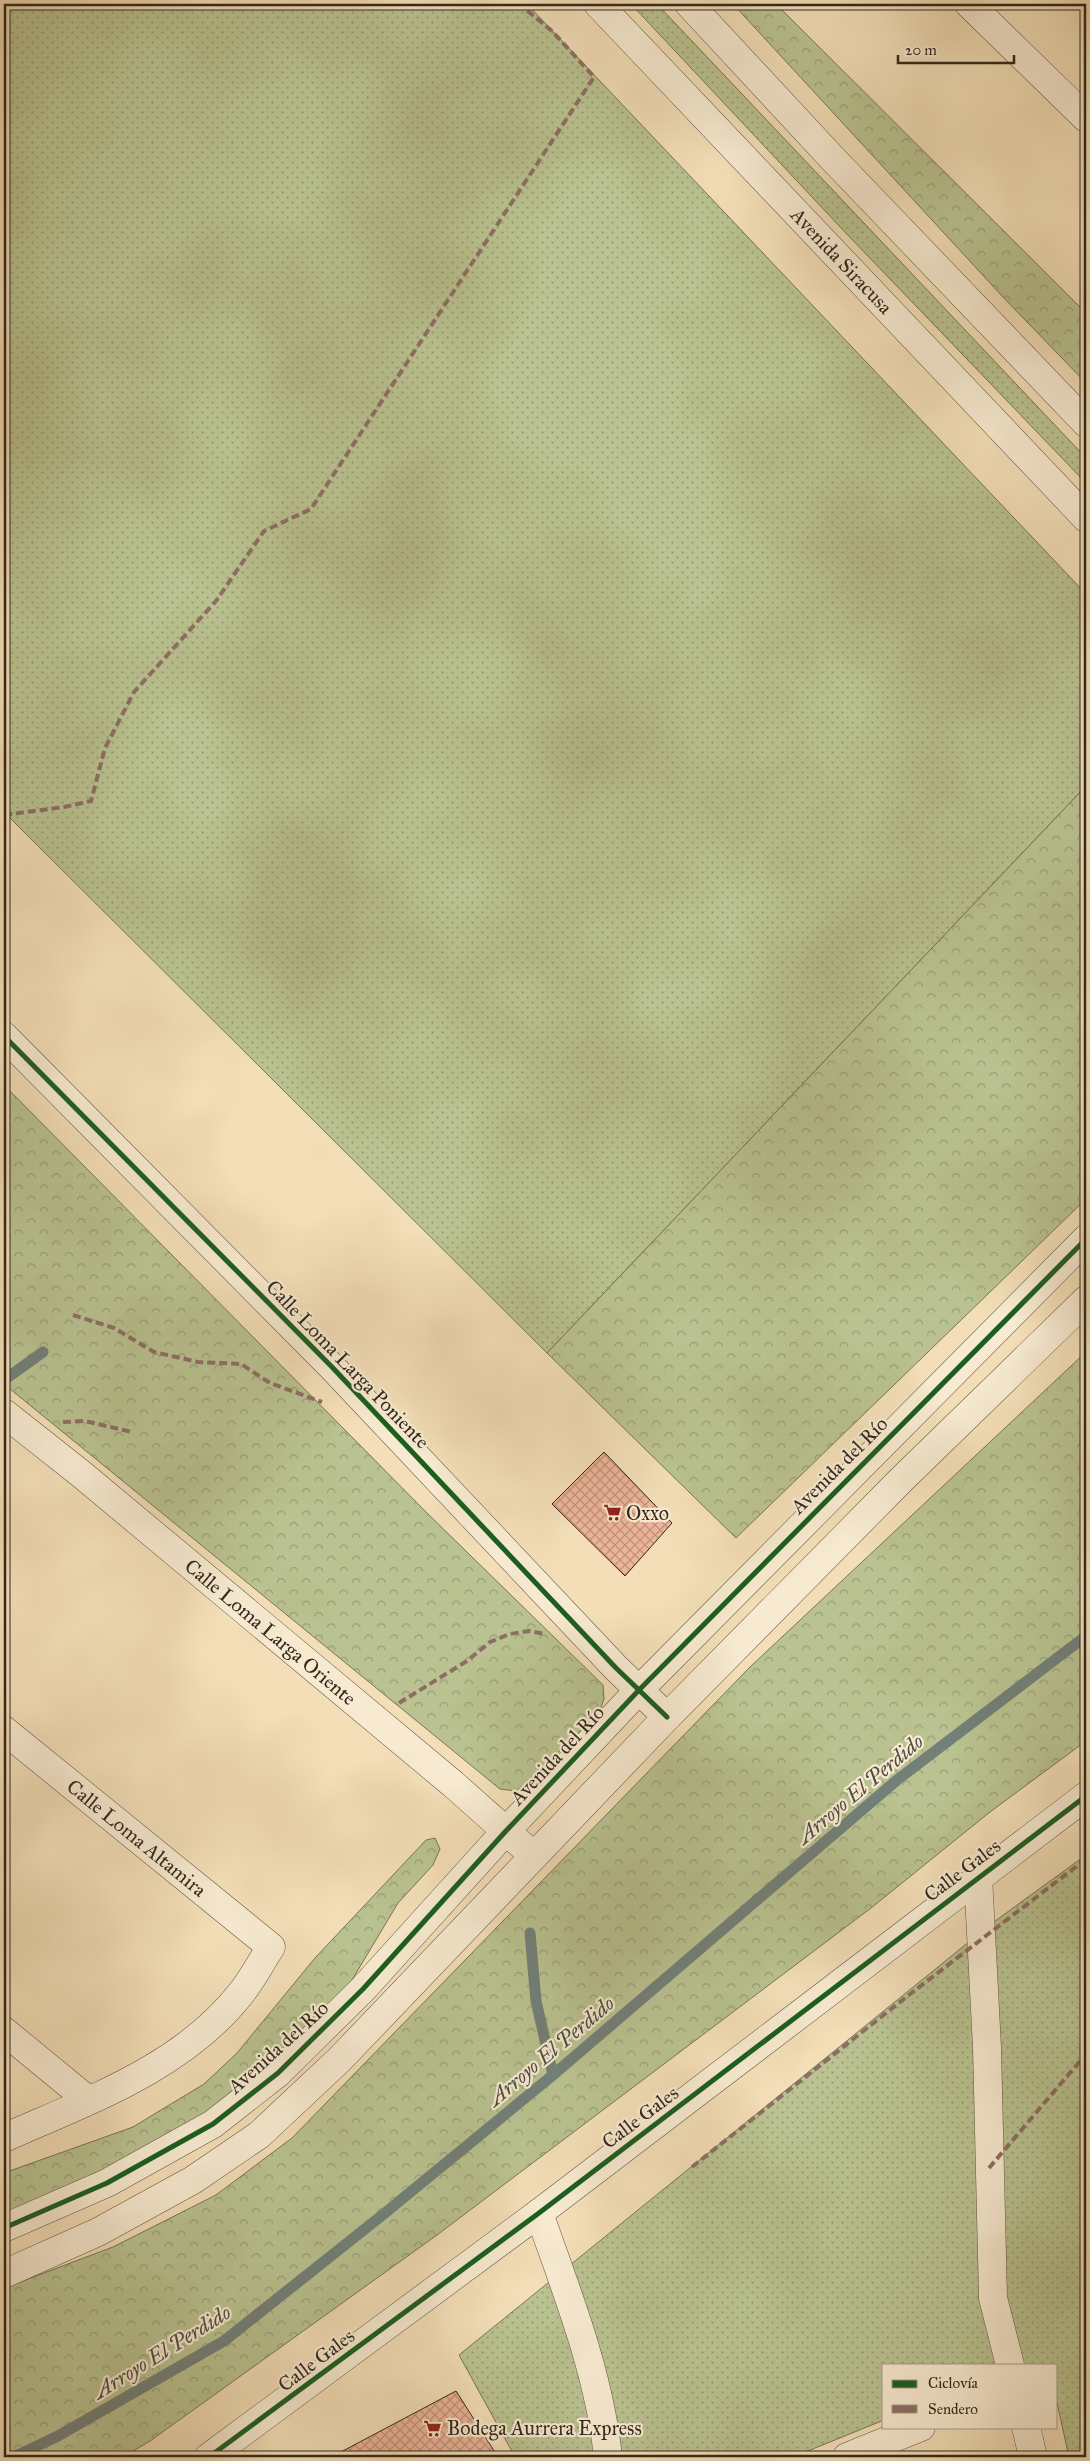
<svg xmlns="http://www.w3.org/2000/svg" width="1090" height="2461" font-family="'IM FELL Great Primer',serif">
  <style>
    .grass { fill: url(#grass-dots); stroke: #767557 }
    .park { fill: url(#park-crowns); stroke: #767557 }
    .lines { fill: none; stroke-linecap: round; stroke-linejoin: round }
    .stream { stroke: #728079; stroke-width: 11 }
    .building { fill: url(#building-cross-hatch); stroke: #32281e }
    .minor-casing { stroke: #625644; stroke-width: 29 }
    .tertiary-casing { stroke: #625644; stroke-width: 29 }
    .minor { stroke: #f7ead0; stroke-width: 28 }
    .tertiary { stroke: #f7ead0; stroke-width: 28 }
    .quiet { stroke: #8d6e63; stroke-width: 4; stroke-dasharray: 8 4; stroke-linecap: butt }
    .cycleway-casing { stroke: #f7ead0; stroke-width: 8 }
    .cycleway { stroke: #1b5e20; stroke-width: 5 }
    .labels { text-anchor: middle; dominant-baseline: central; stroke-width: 4.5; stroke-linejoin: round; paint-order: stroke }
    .street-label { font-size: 20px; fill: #32281e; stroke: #f7ead0 }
    .poi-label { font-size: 20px; fill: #32281e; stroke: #f7ead0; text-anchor: start }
    .water-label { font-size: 21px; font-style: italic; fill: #4d4d44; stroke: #f7ead0 }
  </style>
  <defs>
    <pattern id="grass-dots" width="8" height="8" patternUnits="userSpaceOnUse" patternTransform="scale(1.25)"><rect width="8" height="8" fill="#b9c290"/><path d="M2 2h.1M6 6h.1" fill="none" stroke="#979e75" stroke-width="1.8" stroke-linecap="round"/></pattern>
    <pattern id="park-crowns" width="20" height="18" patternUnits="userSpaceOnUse" patternTransform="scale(1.25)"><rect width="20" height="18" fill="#b9c290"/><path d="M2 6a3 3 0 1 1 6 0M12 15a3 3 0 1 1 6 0" fill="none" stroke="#979e75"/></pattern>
    <pattern id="building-cross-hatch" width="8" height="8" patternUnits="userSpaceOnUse" patternTransform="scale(1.25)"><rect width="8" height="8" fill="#ecb498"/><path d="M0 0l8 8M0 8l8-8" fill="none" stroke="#c0927b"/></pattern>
  </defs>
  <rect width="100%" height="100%" fill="#f3deb7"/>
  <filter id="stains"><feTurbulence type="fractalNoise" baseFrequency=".004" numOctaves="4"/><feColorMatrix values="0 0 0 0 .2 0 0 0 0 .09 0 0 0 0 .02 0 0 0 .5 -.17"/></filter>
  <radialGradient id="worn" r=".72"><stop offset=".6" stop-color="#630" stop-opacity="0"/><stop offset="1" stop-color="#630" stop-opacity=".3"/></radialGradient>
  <!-- grass -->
  <path class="grass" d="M 4,4 L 527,4 L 1086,594 L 1086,786 L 547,1353 L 4,812 Z
    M 631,4 L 657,4 L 1086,458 L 1086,483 L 843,230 Z
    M 1086,1855 L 1086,2457 L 1069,2457 L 1056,2398 L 1056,2365 L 884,2365 L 884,2420 L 793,2457 L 515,2457 L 459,2355 L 991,1924 Z"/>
  <!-- park -->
  <path class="park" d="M 733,4 L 776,4 L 1086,313 L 1086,383 L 1002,296 Z
    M 1086,786 L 1086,1199 L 736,1538 L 547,1353 Z
    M 4,1085 L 426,1512 L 603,1685 L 604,1699 L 599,1713 L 532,1778 L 516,1791 L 500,1789 L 4,1384 Z
    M 1086,1352 L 1086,1741 L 990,1812 L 871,1908 L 437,2235 L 150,2441 L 123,2457 L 4,2457 L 4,2288 L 113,2247 L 216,2195 L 292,2138 L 750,1667 Z
    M 435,1838 L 440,1849 L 433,1865 L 398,1903 L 349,1985 L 253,2083 L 170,2142 L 4,2217 L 4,2173 L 133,2127 L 204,2084 L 237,2053 L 315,1958 L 426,1840 Z"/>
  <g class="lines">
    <!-- stream -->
    <path class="stream" d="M 4,1380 L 43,1352
      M 530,1933 L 536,2001 L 553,2075
      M 14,2457 L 58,2436 L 224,2341 L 385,2213 L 553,2075 L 897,1780 L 1086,1636"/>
  </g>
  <!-- building -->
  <path class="building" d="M 604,1452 L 672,1523 L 625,1576 L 552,1504 Z
    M 456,2391 L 498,2457 L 341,2457 L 339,2453 Z"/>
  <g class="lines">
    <defs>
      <g id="minor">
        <path id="s1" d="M 598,4 L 1086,518"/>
        <path d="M 689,4 L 833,159 L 1086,423"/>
        <path d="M 969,4 L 1086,118"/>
        <path d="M 4,1036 L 332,1367 L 616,1668 L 667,1717"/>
        <path id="s2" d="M 4,1413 L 80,1473 L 453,1784 L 534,1856"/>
        <path id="s3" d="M 4,1730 L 271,1947 C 261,1962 253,1978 242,1992 C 183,2068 89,2100 4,2138"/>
        <path d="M 978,1876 L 987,2047 L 993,2298 L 1010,2365"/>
        <path d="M 4,2031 L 88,2100"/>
        <path d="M 539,2213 C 567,2293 599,2372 608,2457"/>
        <path d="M 1026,2427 L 1033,2457"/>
        <path d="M 847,2457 L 921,2427"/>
      </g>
      <path id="tertiary" d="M 4,2228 L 107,2183 L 213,2124 L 278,2073 L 363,1989 L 505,1832 L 639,1690 L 1086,1239
        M 4,2274 L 98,2232 L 193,2180 L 259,2135 L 340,2059 L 667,1717 L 901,1480 L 1086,1300
        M 209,2457 L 539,2213 L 1086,1796"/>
    </defs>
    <!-- minor casing -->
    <use href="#minor" class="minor-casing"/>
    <!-- tertiary casing -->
    <use href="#tertiary" class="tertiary-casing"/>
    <!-- minor -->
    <use href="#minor" class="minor"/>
    <!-- tertiary -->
    <use href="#tertiary" class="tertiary"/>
    <!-- quiet -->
    <path class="quiet" d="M 4,815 L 64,807 L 91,801 L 105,748 L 134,692 L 216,601 L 264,531 L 311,509 L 594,77 L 552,31 L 519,4
      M 73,1315 L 114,1328 L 154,1352 L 198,1362 L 241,1364 L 270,1383 L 322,1402
      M 63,1422 L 85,1421 L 132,1432
      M 399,1703 L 467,1661 L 490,1642 L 510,1634 L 529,1631 L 545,1634
      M 692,2167 L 905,1998 L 1086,1859
      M 989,2168 L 1086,2054"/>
    <defs>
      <path id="cycleway" d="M 4,1036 L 332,1367 L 616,1668 L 667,1717
        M 4,2228 L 107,2183 L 213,2124 L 278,2073 L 363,1989 L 505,1832 L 639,1690 L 1086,1239
        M 209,2457 L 539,2213 L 1086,1796"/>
    </defs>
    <!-- cycleway casing -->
    <use href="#cycleway" class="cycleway-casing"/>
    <!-- cycleway -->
    <use href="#cycleway" class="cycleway"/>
  </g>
  <!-- icons -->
  <defs>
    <symbol id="supermarket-bare" viewBox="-9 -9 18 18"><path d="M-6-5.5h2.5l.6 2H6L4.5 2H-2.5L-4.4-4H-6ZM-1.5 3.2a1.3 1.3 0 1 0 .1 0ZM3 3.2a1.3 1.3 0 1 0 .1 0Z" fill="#8f2418" stroke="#f7ead0" stroke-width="2.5" paint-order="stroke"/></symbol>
  </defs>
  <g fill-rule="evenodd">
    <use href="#supermarket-bare" x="600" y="1500" width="25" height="25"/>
    <use href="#supermarket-bare" x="420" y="2416" width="25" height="25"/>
  </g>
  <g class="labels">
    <!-- street labels -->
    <g class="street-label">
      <text stroke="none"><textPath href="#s1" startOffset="354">Avenida Siracusa</textPath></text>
      <text transform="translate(348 1364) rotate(46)">Calle Loma Larga Poniente</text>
      <text transform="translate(839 1465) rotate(-45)">Avenida del Río</text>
      <text stroke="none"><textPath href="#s2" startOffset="345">Calle Loma Larga Oriente</textPath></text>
      <text transform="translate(557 1755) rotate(-47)">Avenida del Río</text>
      <text stroke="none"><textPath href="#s3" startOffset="171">Calle Loma Altamira</textPath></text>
      <text transform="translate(962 1870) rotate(-37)">Calle Gales</text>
      <text transform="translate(278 2047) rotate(-42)">Avenida del Río</text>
      <text transform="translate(640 2117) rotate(-37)">Calle Gales</text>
      <text transform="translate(316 2360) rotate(-37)">Calle Gales</text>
    </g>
    <!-- poi labels -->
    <g class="poi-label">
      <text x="626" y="1513">Oxxo</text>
      <text x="447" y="2428">Bodega Aurrera Express</text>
    </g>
    <!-- water labels -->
    <g class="water-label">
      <text transform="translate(860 1789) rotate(-40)">Arroyo El Perdido</text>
      <text transform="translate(551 2051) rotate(-40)">Arroyo El Perdido</text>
      <text transform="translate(162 2352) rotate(-32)">Arroyo El Perdido</text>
    </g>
  </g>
  <!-- margin -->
  <rect width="1090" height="2461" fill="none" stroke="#f3deb7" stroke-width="20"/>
  <rect x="5" y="5" width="1080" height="2451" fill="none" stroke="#32281e" stroke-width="2.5"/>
  <rect x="10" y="10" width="1070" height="2441" fill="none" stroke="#32281e"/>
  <!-- legend -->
  <rect x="882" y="2364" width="175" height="65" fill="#f7ead0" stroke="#a89c89"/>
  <rect x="892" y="2380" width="25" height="8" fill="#1b5e20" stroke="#a89c89"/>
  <text x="928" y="2388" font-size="15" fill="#32281e">Ciclovía</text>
  <rect x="892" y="2405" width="25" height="8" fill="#8d6e63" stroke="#a89c89"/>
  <text x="928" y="2414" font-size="15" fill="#32281e">Sendero</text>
  <!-- scale -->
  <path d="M898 55v8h116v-8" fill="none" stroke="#32281e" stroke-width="2.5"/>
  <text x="905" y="55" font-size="15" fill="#32281e" stroke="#f7ead0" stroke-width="4" paint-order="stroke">20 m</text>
  <rect width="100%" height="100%" filter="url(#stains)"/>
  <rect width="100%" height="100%" fill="url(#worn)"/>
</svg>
